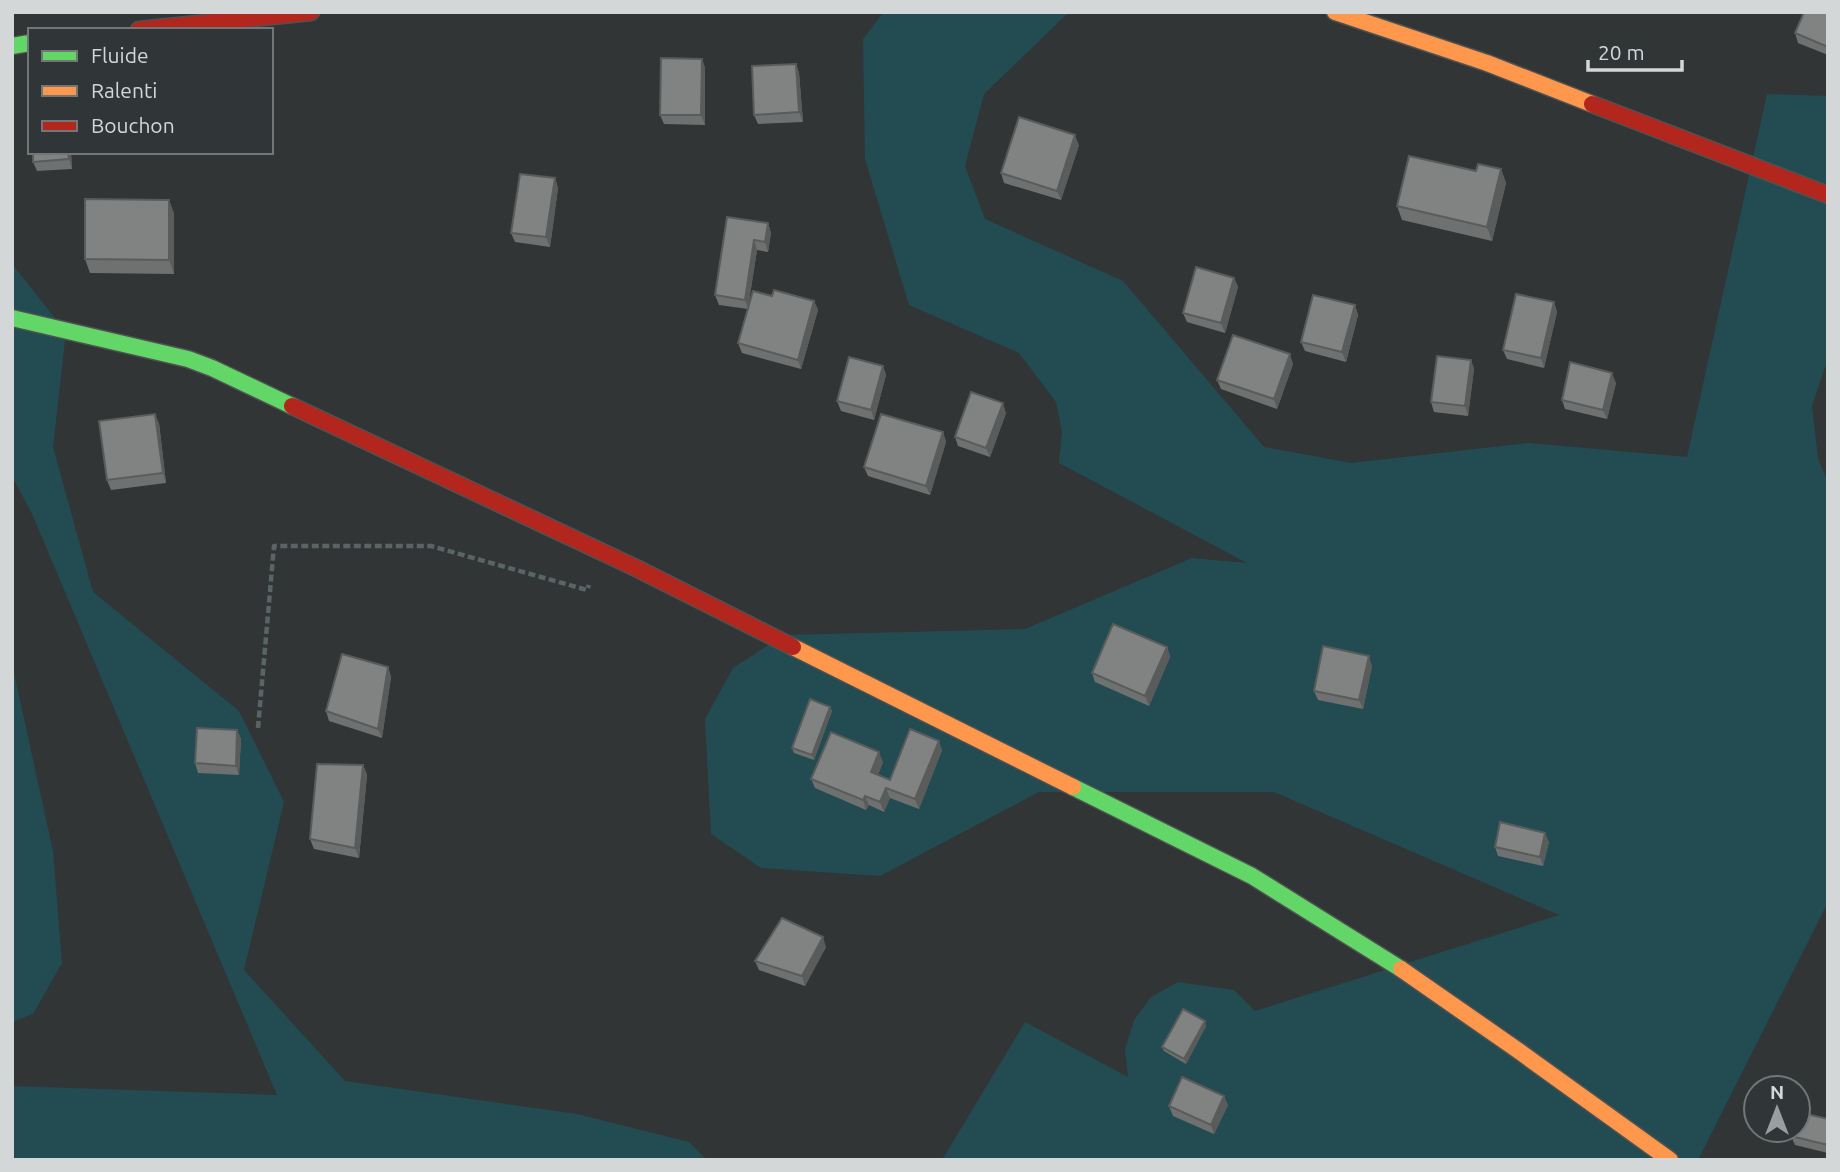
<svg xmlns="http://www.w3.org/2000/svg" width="1840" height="1172" font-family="Ubuntu,sans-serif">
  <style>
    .green { fill: #224c51 }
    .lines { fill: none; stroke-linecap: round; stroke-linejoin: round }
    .fast-casing { stroke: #4f5152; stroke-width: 19 }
    .slow-casing { stroke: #4f5152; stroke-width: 19 }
    .jam-casing { stroke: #4f5152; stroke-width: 19 }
    .path { stroke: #5b6465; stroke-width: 4.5; stroke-dasharray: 7 3.5; stroke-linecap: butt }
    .fast { stroke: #63d668; stroke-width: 16 }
    .slow { stroke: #ff974d; stroke-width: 16 }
    .jam { stroke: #b3261e; stroke-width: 16 }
    .wall { fill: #6f7070 }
    .shaded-wall { fill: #5a5b5b }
    .building { fill: #818282; stroke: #5a5b5b; stroke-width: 2 }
  </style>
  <rect width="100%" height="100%" fill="#313536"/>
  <!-- green -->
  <path class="green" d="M 884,12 L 1089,12 L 1066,15 L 984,94 L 965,166 L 985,219 L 1123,281 L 1264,447 L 1351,463 L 1529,443 L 1687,457 L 1767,94 L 1828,96 L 1828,358 L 1812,406 L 1818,459 L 1828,482 L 1828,902 L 1698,1160 L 942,1160 L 1025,1022 L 1128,1077 L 1125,1049 L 1134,1020 L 1151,997 L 1178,982 L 1234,990 L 1255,1011 L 1559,915 L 1274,792 L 1039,792 L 880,876 L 761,868 L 711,834 L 705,719 L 733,668 L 784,635 L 1025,629 L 1192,558 L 1247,563 L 1059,463 L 1062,432 L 1056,402 L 1019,353 L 909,305 L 865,159 L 863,39 Z
    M 12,264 L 66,332 L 53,447 L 93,592 L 239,711 L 284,802 L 244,970 L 345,1081 L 577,1114 L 689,1142 L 707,1160 L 12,1160 L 12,1086 L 277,1095 L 33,516 L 12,476 Z
    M 12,664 L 53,851 L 62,963 L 33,1014 L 12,1022 Z"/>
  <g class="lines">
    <defs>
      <path id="fast" d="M 12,46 L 30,43
        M 12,318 L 188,359 L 212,368 L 292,406
        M 1073,787 L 1252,876 L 1401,969"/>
      <path id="slow" d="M 1335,12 L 1487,63 L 1592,104
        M 793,647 L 1073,787
        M 1401,969 L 1516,1049 L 1670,1160"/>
      <path id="jam" d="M 139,30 L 311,12
        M 1592,104 L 1828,195
        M 292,406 L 636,568 L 793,647"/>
    </defs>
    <!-- fast casing -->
    <use href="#fast" class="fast-casing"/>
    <!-- slow casing -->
    <use href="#slow" class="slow-casing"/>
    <!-- jam casing -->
    <use href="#jam" class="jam-casing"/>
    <!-- path -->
    <path class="path" d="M 258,728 L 274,546 L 431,546 L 587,590 L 589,585"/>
    <!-- fast -->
    <use href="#fast" class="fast"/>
    <!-- slow -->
    <use href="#slow" class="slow"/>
    <!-- jam -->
    <use href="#jam" class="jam"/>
  </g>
  <!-- wall -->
  <path class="wall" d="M 1828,12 L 1828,55 L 1798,43 L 1795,33 Z
    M 702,59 L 705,68 L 705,125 L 664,124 L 660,115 Z
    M 796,64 L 799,73 L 803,122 L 758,124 L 754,115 Z
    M 1079,145 L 1061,200 L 1004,183 L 1001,173 Z
    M 33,152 L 71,152 L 72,169 L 37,171 L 33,162 Z
    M 203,152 L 239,152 L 204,155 Z
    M 1501,169 L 1506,183 L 1492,241 L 1402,220 L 1397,206 Z
    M 555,178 L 558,188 L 550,247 L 515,242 L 511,233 Z
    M 169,200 L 174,214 L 174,274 L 90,273 L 85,259 Z
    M 727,217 L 768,223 L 771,233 L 768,252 L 757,250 L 748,307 L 772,296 L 814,301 L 818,310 L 801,369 L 742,353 L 738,343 L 748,309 L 719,305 L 715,295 Z
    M 1234,278 L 1238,287 L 1225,333 L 1187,322 L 1183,313 Z
    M 1554,302 L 1557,312 L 1544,368 L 1507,359 L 1503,350 Z
    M 1355,305 L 1358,315 L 1346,362 L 1305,351 L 1301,342 Z
    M 1471,360 L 1474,369 L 1468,416 L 1434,412 L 1431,402 Z
    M 1293,364 L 1277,409 L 1221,389 L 1217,380 Z
    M 883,366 L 886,375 L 874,420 L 841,411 L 837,401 Z
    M 1616,383 L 1607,419 L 1565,409 L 1562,400 Z
    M 1006,413 L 990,457 L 958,446 L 955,437 Z
    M 159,423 L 166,483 L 111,490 L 107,480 Z
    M 943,432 L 946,442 L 930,495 L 868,476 L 864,467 Z
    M 1167,647 L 1170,657 L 1149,706 L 1095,682 L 1092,673 Z
    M 1372,666 L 1363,709 L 1318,700 L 1314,691 Z
    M 388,667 L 391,677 L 382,738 L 329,721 L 326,711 Z
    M 830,707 L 832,711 L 814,760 L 794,753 L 792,748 Z
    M 237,730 L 241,739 L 239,775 L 198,773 L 195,763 Z
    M 942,750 L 919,809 L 890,798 L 884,812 L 869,805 L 866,810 L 815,788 L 811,779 L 883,762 L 878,775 L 890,780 Z
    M 363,765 L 367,775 L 359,858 L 314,849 L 310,839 Z
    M 1549,842 L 1543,866 L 1498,856 L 1495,847 Z
    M 826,947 L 805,986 L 759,970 L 755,961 Z
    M 1206,1026 L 1186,1064 L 1164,1051 L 1162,1047 Z
    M 1228,1105 L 1214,1134 L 1173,1116 L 1169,1106 Z
    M 1828,1119 L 1828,1153 L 1795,1145 L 1791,1136 Z"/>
  <!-- shaded-wall -->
  <path class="shaded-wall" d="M 702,59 L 705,68 L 705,125 L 701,115 Z
    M 796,64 L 799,73 L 803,122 L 799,112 Z
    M 1075,135 L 1079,145 L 1061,200 L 1057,191 Z
    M 68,152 L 71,152 L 72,169 L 69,159 Z
    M 1501,169 L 1506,183 L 1492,241 L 1487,227 Z
    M 555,178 L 558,188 L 550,247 L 546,237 Z
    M 169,200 L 174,214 L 174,274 L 169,260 Z
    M 768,223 L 771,233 L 768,252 L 765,242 Z
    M 754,240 L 757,250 L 748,309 L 745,300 Z
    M 1234,278 L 1238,287 L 1225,333 L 1221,323 Z
    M 814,301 L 818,310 L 801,369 L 798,360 Z
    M 1554,302 L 1557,312 L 1544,368 L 1541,358 Z
    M 1355,305 L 1358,315 L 1346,362 L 1342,352 Z
    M 1290,354 L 1293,364 L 1277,409 L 1274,399 Z
    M 1471,360 L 1474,369 L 1468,416 L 1465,406 Z
    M 883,366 L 886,375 L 874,420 L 871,410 Z
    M 1612,373 L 1616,383 L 1607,419 L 1603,410 Z
    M 1003,403 L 1006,413 L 990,457 L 986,448 Z
    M 155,414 L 159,423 L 166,483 L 163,473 Z
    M 943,432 L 946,442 L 930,495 L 926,486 Z
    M 1167,647 L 1170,657 L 1149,706 L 1145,696 Z
    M 1369,656 L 1372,666 L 1363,709 L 1359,700 Z
    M 388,667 L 391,677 L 382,738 L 378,729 Z
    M 830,707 L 832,711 L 814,760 L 812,755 Z
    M 237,730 L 241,739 L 239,775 L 236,766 Z
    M 939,741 L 942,750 L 919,809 L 915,799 Z
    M 879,752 L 883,762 L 875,782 L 871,772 Z
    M 363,765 L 367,775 L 359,858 L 355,848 Z
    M 886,788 L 890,798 L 884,812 L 880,802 Z
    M 865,796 L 869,805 L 866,810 L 863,800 Z
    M 1545,833 L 1549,842 L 1543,866 L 1540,857 Z
    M 823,937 L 826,947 L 805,986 L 802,976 Z
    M 1205,1021 L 1206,1026 L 1186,1064 L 1184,1059 Z
    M 1224,1096 L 1228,1105 L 1214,1134 L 1211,1125 Z"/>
  <!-- building -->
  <path class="building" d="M 1804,12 L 1828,12 L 1828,47 L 1795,33 Z
    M 661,58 L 702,59 L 701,115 L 660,115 Z
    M 796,64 L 799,112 L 754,115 L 752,66 Z
    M 1019,117 L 1075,135 L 1057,191 L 1001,173 Z
    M 33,152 L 68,152 L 69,159 L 33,162 Z
    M 1409,156 L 1476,171 L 1478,164 L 1501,169 L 1487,227 L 1397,206 Z
    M 520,174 L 555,178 L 546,237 L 511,233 Z
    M 85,199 L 169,200 L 169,260 L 85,259 Z
    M 727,217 L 768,223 L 765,242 L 754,240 L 745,300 L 715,295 Z
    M 1196,267 L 1234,278 L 1221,323 L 1183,313 Z
    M 774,290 L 814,301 L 798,360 L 738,343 L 753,291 L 772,296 Z
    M 1516,294 L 1554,302 L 1541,358 L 1503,350 Z
    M 1313,295 L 1355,305 L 1342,352 L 1301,342 Z
    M 1233,335 L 1290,354 L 1274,399 L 1217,380 Z
    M 1437,356 L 1471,360 L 1465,406 L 1431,402 Z
    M 849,357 L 883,366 L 871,410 L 837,401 Z
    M 1570,362 L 1612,373 L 1603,410 L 1562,400 Z
    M 971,392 L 1003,403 L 986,448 L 955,437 Z
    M 155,414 L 163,473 L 107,480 L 99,421 Z
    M 881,414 L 943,432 L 926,486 L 864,467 Z
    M 1113,624 L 1167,647 L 1145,696 L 1092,673 Z
    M 1323,646 L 1369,656 L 1359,700 L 1314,691 Z
    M 342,654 L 388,667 L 378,729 L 326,711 Z
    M 810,699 L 830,707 L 812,755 L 792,748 Z
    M 197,728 L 237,730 L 236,766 L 195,763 Z
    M 910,729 L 939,741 L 915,799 L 886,788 L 880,802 L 865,796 L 863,800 L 811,779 L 831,732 L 879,752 L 871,772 L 890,780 Z
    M 317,764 L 363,765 L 355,848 L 310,839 Z
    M 1500,822 L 1545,833 L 1540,857 L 1495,847 Z
    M 782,918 L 823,937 L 802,976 L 755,961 Z
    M 1183,1009 L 1205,1021 L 1184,1059 L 1162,1047 Z
    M 1182,1077 L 1224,1096 L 1211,1125 L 1169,1106 Z
    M 1798,1112 L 1828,1119 L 1828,1145 L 1791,1136 L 1793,1130 L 1798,1130 Z"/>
  <!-- border -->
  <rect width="1840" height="1172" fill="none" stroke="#d4d7d8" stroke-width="28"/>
  <!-- legend -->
  <rect x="28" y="28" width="245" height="126" fill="#303637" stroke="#727677" stroke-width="2"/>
  <rect x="42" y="51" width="35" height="10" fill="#63d668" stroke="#727677" stroke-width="2"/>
  <text x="91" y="63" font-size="21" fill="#d4d7d8">Fluide</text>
  <rect x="42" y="86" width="35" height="10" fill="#ff974d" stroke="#727677" stroke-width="2"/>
  <text x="91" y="98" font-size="21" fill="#d4d7d8">Ralenti</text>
  <rect x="42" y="121" width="35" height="10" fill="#b3261e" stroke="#727677" stroke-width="2"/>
  <text x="91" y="133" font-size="21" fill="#d4d7d8">Bouchon</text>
  <!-- north arrow -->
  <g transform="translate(1777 1109)"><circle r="33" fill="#303637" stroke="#727677" stroke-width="2"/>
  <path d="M0-5L12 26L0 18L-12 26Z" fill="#9b9e9f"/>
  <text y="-10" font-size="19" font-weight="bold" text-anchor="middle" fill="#d4d7d8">N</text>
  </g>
  <!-- scale -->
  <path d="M1588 60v10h94v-10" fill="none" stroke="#d4d7d8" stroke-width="3.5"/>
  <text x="1598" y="60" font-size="21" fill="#d4d7d8" stroke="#303637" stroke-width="5" paint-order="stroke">20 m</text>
</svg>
